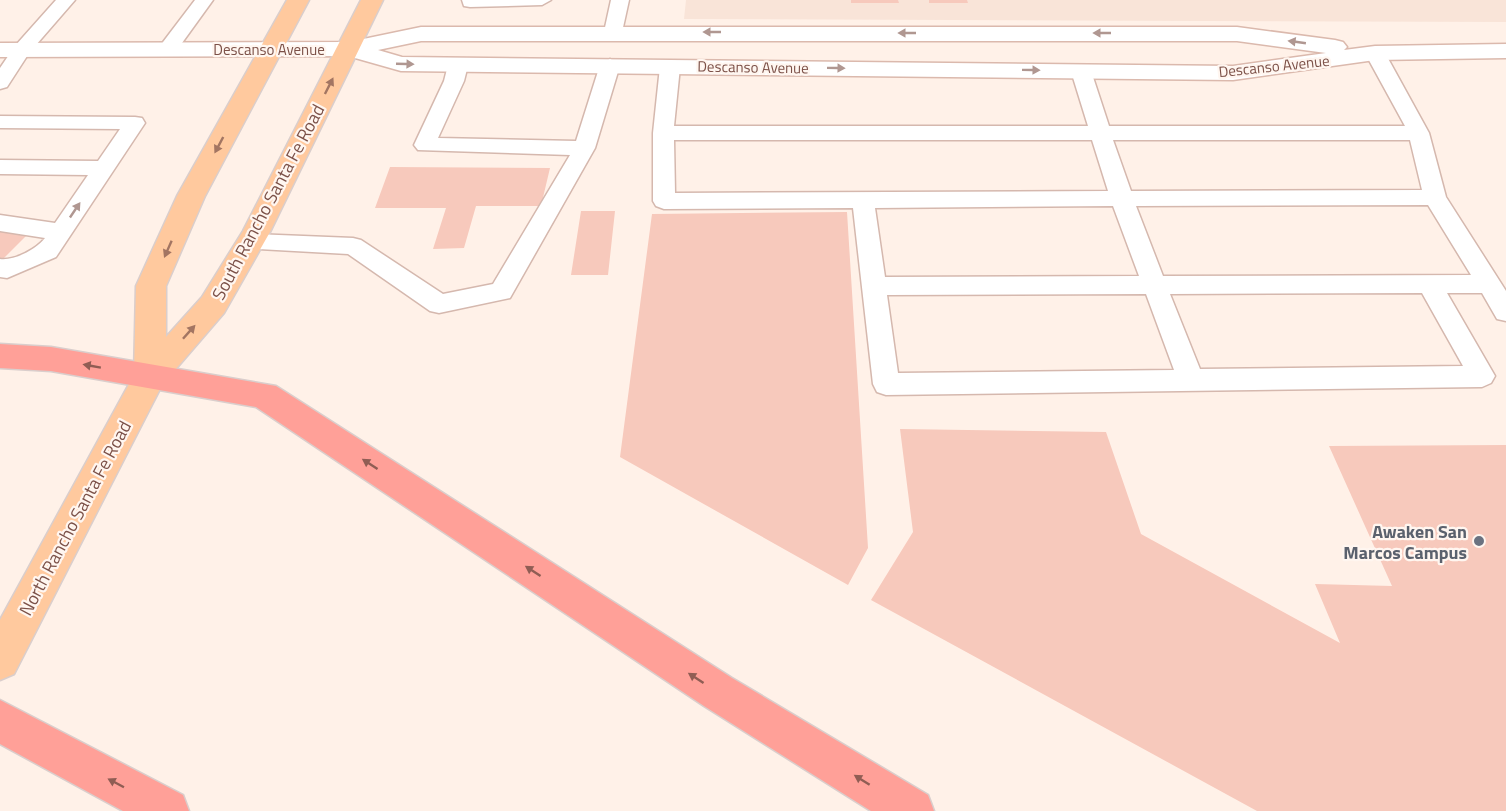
<svg xmlns="http://www.w3.org/2000/svg" width="1506" height="811" font-family="'Titillium Web',sans-serif">
  <style>
    .residential { fill: #f9e4d8 }
    .building { fill: #f7c9bc }
    .lines { fill: none; stroke-linecap: round; stroke-linejoin: round }
    .lane-casing { stroke: #d5b8ae; stroke-width: 3 }
    .secondary-casing { stroke: #dbb9ad; stroke-width: 3 }
    .primary-casing { stroke: #dacecc; stroke-width: 3 }
    .highway-casing { stroke: #dacecc; stroke-width: 3 }
    .lane { fill: #fff; fill-rule: evenodd }
    .secondary { fill: #fff; fill-rule: evenodd }
    .primary { fill: #ffc99e; fill-rule: evenodd }
    .highway { fill: #ffa098; fill-rule: evenodd }
    .oneway { fill: #b09791 }
    .oneway2 { fill: #a37562 }
    .oneway3 { fill: #905d54 }
    .worship-dot { fill: #6b7280; stroke: #fff6f0; stroke-width: 2 }
    .labels { text-anchor: middle; dominant-baseline: central; stroke-width: 4.5; stroke-linejoin: round; paint-order: stroke }
    .far-street-label { font-size: 15px; fill: #7c5148; stroke: #fff6f0 }
    .street-label { font-size: 18px; fill: #7c5148; stroke: #fff6f0 }
    .worship-label { font-size: 18px; font-weight: bold; fill: #5b616d; stroke: #fff6f0; text-anchor: end }
  </style>
  <rect width="100%" height="100%" fill="#fff1e8"/>
  <!-- residential -->
  <path class="residential" d="M 686,0 L 1506,0 L 1506,22 L 684,19 Z"/>
  <!-- building -->
  <path class="building" d="M 851,0 L 898,0 L 899,3 L 851,3 Z
    M 929,0 L 967,0 L 968,3 L 929,3 Z
    M 390,167 L 550,168 L 541,206 L 476,206 L 464,248 L 433,249 L 446,208 L 375,208 Z
    M 581,211 L 615,211 L 608,275 L 571,275 Z
    M 847,212 L 868,548 L 848,585 L 620,457 L 652,214 Z
    M 0,226 L 31,231 L 0,262 Z
    M 900,429 L 1106,432 L 1141,534 L 1340,643 L 1315,584 L 1392,586 L 1329,446 L 1506,445 L 1506,811 L 1257,811 L 871,600 L 913,532 Z"/>
  <g class="lines">
    <defs>
      <path id="lane" d="M 56,0 L 75,0 L 29,53 L 7,87 L 0,89 L 0,68 L 15,46 Z
        M 195,0 L 213,0 L 174,54 L 160,54 L 157,50 Z
        M 462,0 L 551,0 L 542,5 L 470,7 L 464,6 Z
        M 611,0 L 629,0 L 622,32 L 613,38 L 604,32 Z
        M 1375,47 L 1385,53 L 1429,133 L 1446,197 L 1506,291 L 1506,321 L 1497,319 L 1482,293 L 1447,293 L 1495,376 L 1491,383 L 1482,387 L 886,395 L 877,392 L 873,384 L 853,208 L 664,209 L 656,206 L 653,201 L 653,133 L 660,67 L 670,61 L 680,67 L 674,126 L 1088,126 L 1071,71 L 1081,65 L 1091,71 L 1109,126 L 1405,126 L 1365,53 ZM 674,140 L 1092,140 L 1108,191 L 675,193 ZM 1113,140 L 1410,140 L 1422,190 L 1131,191 ZM 1428,205 L 1471,275 L 1163,276 L 1136,206 ZM 1113,206 L 1139,276 L 885,277 L 875,208 ZM 1422,293 L 1463,366 L 1200,369 L 1170,294 ZM 1146,294 L 1174,370 L 898,373 L 887,295 Z
        M 458,59 L 468,65 L 464,81 L 438,138 L 576,141 L 600,65 L 610,59 L 620,65 L 595,148 L 510,298 L 439,313 L 430,311 L 348,254 L 243,248 L 239,242 L 243,236 L 251,234 L 353,238 L 361,240 L 443,294 L 493,284 L 570,155 L 418,150 L 414,145 L 444,81 L 448,65 Z
        M 0,116 L 135,117 L 142,118 L 145,123 L 56,257 L 7,278 L 0,277 L 0,259 C 14,261 37,249 45,238 L 0,231 L 0,215 L 55,223 L 88,175 L 0,174 L 0,160 L 98,161 L 120,129 L 0,128 Z"/>
      <path id="secondary" d="M 421,27 L 1237,27 L 1335,40 L 1343,42 L 1347,47 L 1344,50 L 1375,46 L 1506,44 L 1506,58 L 1375,60 L 1233,80 L 401,71 L 348,56 L 0,57 L 0,43 L 349,42 ZM 421,41 L 1237,41 L 1326,53 L 1233,66 L 402,57 L 378,50 Z"/>
      <path id="primary" d="M 287,0 L 309,0 L 205,196 L 166,286 L 166,337 L 202,297 L 243,231 L 361,0 L 383,0 L 270,232 L 224,313 L 162,385 L 14,674 L 0,680 L 0,620 L 134,375 L 136,286 L 177,196 Z"/>
      <path id="highway" d="M 0,344 L 51,347 L 276,386 L 732,678 L 928,795 L 934,811 L 871,811 L 704,706 L 256,407 L 51,371 L 0,368 Z
        M 0,700 L 183,795 L 189,811 L 123,811 L 0,744 Z"/>
    </defs>
    <!-- lane casing -->
    <use href="#lane" class="lane-casing"/>
    <!-- secondary casing -->
    <use href="#secondary" class="secondary-casing"/>
    <!-- primary casing -->
    <use href="#primary" class="primary-casing"/>
    <!-- highway casing -->
    <use href="#highway" class="highway-casing"/>
    <!-- lane -->
    <use href="#lane" class="lane"/>
    <!-- secondary -->
    <use href="#secondary" class="secondary"/>
    <!-- primary -->
    <use href="#primary" class="primary"/>
    <!-- highway -->
    <use href="#highway" class="highway"/>
  </g>
  <!-- one-way arrows -->
  <defs><path id="oneway-solid" d="M-6-.8H1V-3.2L6.5 0L1 3.2V.8H-6Z" transform="scale(1.5)"/></defs>
  <g class="oneway">
    <use href="#oneway-solid" transform="translate(712 32) rotate(-180)"/>
    <use href="#oneway-solid" transform="translate(907 33) rotate(-180)"/>
    <use href="#oneway-solid" transform="translate(1102 33) rotate(-180)"/>
    <use href="#oneway-solid" transform="translate(1297 42) rotate(-172)"/>
    <use href="#oneway-solid" transform="translate(405 64) rotate(2)"/>
    <use href="#oneway-solid" transform="translate(836 68) rotate(1)"/>
    <use href="#oneway-solid" transform="translate(1031 70) rotate(1)"/>
    <use href="#oneway-solid" transform="translate(75 210) rotate(-56)"/>
  </g>
  <g class="oneway2">
    <use href="#oneway-solid" transform="translate(329 86) rotate(-63)"/>
    <use href="#oneway-solid" transform="translate(219 145) rotate(118)"/>
    <use href="#oneway-solid" transform="translate(168 249) rotate(114)"/>
    <use href="#oneway-solid" transform="translate(189 332) rotate(-48)"/>
  </g>
  <g class="oneway3">
    <use href="#oneway-solid" transform="translate(92 366) rotate(-170)"/>
    <use href="#oneway-solid" transform="translate(370 464) rotate(-147)"/>
    <use href="#oneway-solid" transform="translate(533 571) rotate(-147)"/>
    <use href="#oneway-solid" transform="translate(696 678) rotate(-147)"/>
    <use href="#oneway-solid" transform="translate(862 780) rotate(-148)"/>
    <use href="#oneway-solid" transform="translate(116 783) rotate(-152)"/>
  </g>
  <!-- markers -->
  <circle class="worship-dot" cx="1479" cy="541" r="6"/>
  <g class="labels">
    <!-- far-street labels -->
    <g class="far-street-label">
      <text x="269" y="49">Descanso Avenue</text>
      <text transform="translate(1274 66) rotate(-6)">Descanso Avenue</text>
      <text transform="translate(753 67) rotate(1)">Descanso Avenue</text>
    </g>
    <!-- street labels -->
    <g class="street-label">
      <text transform="translate(268 202) rotate(-62)">South Rancho Santa Fe Road</text>
      <text transform="translate(75 518) rotate(-62)">North Rancho Santa Fe Road</text>
    </g>
    <!-- worship labels -->
    <g class="worship-label">
      <text x="1467" y="531">Awaken San<tspan x="1467" dy="21">Marcos Campus</tspan></text>
    </g>
  </g>
</svg>
